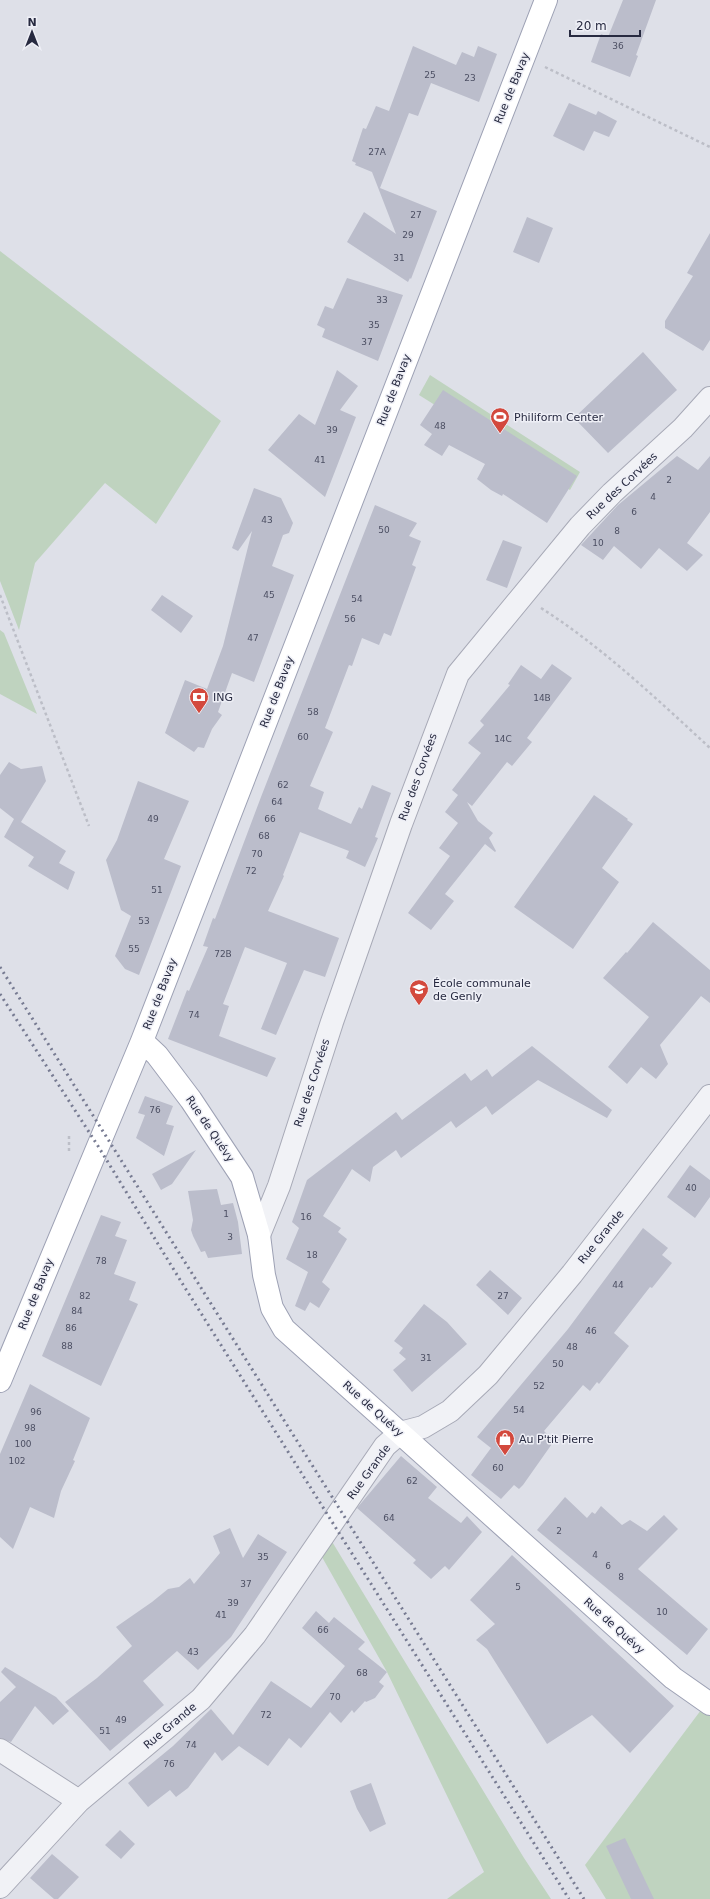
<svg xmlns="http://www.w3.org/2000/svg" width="710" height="1899" font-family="'DejaVu Sans',sans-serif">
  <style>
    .green { fill: #bfd3bf }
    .building { fill: #bbbdcb }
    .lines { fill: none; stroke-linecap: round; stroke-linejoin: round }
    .minor-casing { stroke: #a7a9b6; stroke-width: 24 }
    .major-casing { stroke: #9da1b4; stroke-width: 24 }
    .path { stroke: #bcbec7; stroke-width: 2.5; stroke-dasharray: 3 3; stroke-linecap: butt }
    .minor { stroke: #f1f2f6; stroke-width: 22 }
    .major { stroke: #fff; stroke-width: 22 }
    .rail { stroke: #777b92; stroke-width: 3; stroke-dasharray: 2 4; stroke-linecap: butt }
    .labels { text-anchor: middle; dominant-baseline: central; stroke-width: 3; stroke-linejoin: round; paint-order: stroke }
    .number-label { font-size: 9px; fill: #4c4f63 }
    .street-label { font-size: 11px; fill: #272a40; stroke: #eeeff6 }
    .poi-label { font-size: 11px; fill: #272a40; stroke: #eeeff6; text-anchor: start }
  </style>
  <rect width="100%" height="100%" fill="#dee0e8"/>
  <!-- green -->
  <path class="green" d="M 0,251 L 221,421 L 156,524 L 105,483 L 35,563 L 19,630 L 0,581 Z
    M 430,375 L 580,472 L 570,490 L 419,395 Z
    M 0,630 L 4,633 L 37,714 L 0,694 Z
    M 328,1535 L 524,1858 L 551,1899 L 447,1899 L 484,1872 L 387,1672 L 318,1550 Z
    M 710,1698 L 710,1899 L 606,1899 L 585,1865 Z"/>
  <!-- building -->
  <path class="building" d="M 623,0 L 656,0 L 636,55 L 638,56 L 630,77 L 591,62 L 601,34 L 608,37 Z
    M 413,46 L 456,65 L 462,52 L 474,57 L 478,46 L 497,54 L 479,102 L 431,83 L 418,116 L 409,113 L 380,188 L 437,211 L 411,279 L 410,278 L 408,282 L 347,242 L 364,212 L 396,234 L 372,172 L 355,165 L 356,163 L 352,161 L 363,128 L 366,129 L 376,106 L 389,111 Z
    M 569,103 L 596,115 L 598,111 L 617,121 L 609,137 L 594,131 L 584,151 L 553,136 Z
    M 527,217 L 553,228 L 539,263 L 513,252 Z
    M 710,233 L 710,340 L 703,351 L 665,328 L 665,321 L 693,276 L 687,273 Z
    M 347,278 L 403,295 L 378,361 L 322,337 L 325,329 L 317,325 L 325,306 L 333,309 Z
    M 643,352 L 677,390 L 608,453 L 574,418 Z
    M 337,370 L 358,386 L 340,410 L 356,417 L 325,497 L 268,450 L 299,414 L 315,425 Z
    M 443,390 L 577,476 L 547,523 L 503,494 L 502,496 L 491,490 L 477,479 L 485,464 L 449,445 L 442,456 L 424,445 L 432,434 L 420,425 Z
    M 677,456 L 698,470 L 710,456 L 710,512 L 687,543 L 703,555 L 687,571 L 659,548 L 641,569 L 614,546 L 603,560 L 581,545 L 618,505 Z
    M 254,488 L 281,498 L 293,523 L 289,533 L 283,535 L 272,566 L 294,575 L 254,682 L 232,673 L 218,712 L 222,715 L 212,729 L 204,748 L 198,747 L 194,752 L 165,733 L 185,680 L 207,689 L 223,646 L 252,531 L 238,551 L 232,548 Z
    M 375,505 L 417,523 L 409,536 L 421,541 L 412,565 L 416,567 L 391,636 L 384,633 L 379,645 L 362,638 L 352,666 L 349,665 L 325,728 L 333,732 L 310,786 L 324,792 L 318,809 L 351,824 L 359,807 L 362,809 L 372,785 L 391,793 L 375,837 L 378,838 L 365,867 L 346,858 L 349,851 L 300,832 L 283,875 L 284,876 L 268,911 L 339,938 L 325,977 L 304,970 L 276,1035 L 261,1029 L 287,963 L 245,947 L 223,1004 L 229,1006 L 219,1036 L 276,1058 L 267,1077 L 168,1039 L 187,990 L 189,991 L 208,947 L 203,946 L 213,918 L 215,919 L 261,797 Z
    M 503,540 L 522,547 L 507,588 L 486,580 Z
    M 162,595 L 193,616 L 181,633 L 151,610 Z
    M 552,664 L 572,678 L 527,738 L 532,742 L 512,766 L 507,762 L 472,806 L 467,802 L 478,821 L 493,833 L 489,838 L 496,851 L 495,852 L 485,844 L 445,894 L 454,901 L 431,930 L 408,913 L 450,856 L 439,848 L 458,823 L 445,812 L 458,795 L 452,790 L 481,753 L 468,743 L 484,725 L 480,721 L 510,685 L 508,684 L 521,665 L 541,679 Z
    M 9,762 L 21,769 L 42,766 L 46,781 L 21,822 L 66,851 L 59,863 L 75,872 L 68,890 L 28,866 L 34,857 L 4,837 L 14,819 L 0,808 L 0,775 Z
    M 138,781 L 189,801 L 164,859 L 181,866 L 139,975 L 125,969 L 115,956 L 131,916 L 121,910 L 106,860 L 117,840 Z
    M 594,795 L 628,819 L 627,820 L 633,824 L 602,868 L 619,882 L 573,949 L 514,907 Z
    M 653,922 L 710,970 L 710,1003 L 701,996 L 660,1045 L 668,1064 L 656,1079 L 641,1067 L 627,1084 L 608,1067 L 649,1017 L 603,978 L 626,952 L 627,953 Z
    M 532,1046 L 612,1110 L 607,1118 L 538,1080 L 492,1115 L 486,1106 L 456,1128 L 451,1121 L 401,1158 L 396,1150 L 373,1167 L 370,1182 L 352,1169 L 323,1216 L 341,1228 L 338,1232 L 347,1239 L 322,1282 L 330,1289 L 319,1308 L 310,1302 L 305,1311 L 295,1306 L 308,1272 L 286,1259 L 299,1228 L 292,1222 L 307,1180 L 396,1112 L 402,1120 L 465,1073 L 471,1081 L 487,1069 L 492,1077 Z
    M 145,1096 L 173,1106 L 166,1124 L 174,1126 L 164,1156 L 136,1138 L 145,1115 L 138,1113 Z
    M 196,1150 L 172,1184 L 161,1190 L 152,1174 Z
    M 690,1165 L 710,1180 L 710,1197 L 695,1218 L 667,1197 Z
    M 217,1189 L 221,1205 L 233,1203 L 238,1222 L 242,1254 L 208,1258 L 205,1251 L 201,1252 L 193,1236 L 191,1230 L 193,1220 L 188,1191 Z
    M 101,1215 L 121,1222 L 115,1236 L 127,1240 L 114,1274 L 136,1282 L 129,1300 L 138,1304 L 101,1386 L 42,1356 Z
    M 643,1228 L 668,1248 L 662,1255 L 672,1263 L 652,1288 L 650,1287 L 614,1333 L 629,1346 L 599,1384 L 597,1382 L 590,1391 L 583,1385 L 544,1431 L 554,1441 L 523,1485 L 519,1489 L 514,1485 L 501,1499 L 471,1475 L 491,1448 L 477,1437 L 568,1329 Z
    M 490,1270 L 522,1298 L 508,1315 L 476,1285 Z
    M 424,1304 L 447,1322 L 467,1344 L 412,1392 L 393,1370 L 406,1359 L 399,1353 L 403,1348 L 394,1341 Z
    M 30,1384 L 90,1418 L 73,1460 L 75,1461 L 61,1491 L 54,1518 L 30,1507 L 13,1549 L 0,1537 L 0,1454 Z
    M 401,1456 L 437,1487 L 428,1498 L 461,1523 L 467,1516 L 482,1532 L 449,1570 L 445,1566 L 431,1579 L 413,1563 L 416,1560 L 357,1508 Z
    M 565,1497 L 587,1518 L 592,1512 L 595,1514 L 601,1506 L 622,1525 L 630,1520 L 647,1531 L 664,1515 L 678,1529 L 638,1569 L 708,1629 L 687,1655 L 537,1530 Z
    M 230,1528 L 243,1558 L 258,1534 L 287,1552 L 231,1637 L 198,1670 L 177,1651 L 143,1681 L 164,1705 L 110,1751 L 65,1702 L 97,1678 L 132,1646 L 116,1627 L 152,1602 L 168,1589 L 179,1587 L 190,1578 L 194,1584 L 220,1553 L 213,1536 Z
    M 512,1555 L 674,1706 L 630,1753 L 592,1715 L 547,1744 L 487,1649 L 476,1640 L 495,1624 L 470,1600 Z
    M 316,1611 L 329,1623 L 334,1617 L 365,1642 L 358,1649 L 387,1672 L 379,1682 L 384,1686 L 375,1698 L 366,1702 L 365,1701 L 354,1713 L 352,1710 L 341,1723 L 330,1712 L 301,1748 L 289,1738 L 268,1766 L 239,1746 L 222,1761 L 215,1752 L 188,1788 L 176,1797 L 170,1790 L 148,1807 L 128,1783 L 173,1746 L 211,1709 L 233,1735 L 271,1681 L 311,1708 L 345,1666 L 302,1628 Z
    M 5,1667 L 56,1697 L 69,1711 L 53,1725 L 35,1706 L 11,1742 L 0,1738 L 0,1702 L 16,1687 L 1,1672 Z
    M 371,1783 L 386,1824 L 370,1832 L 357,1809 L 350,1791 Z
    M 120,1830 L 135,1844 L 121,1859 L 105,1845 Z
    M 625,1838 L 654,1899 L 631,1899 L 606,1846 Z
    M 52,1854 L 79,1877 L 58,1899 L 54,1899 L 30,1878 Z"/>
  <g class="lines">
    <defs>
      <path id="minor" d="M 259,1235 L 279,1186 L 332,1022 L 401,824 L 458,674 L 580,526 L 612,493 L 683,428 L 710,398
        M 0,1750 L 79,1801
        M 0,1887 L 79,1801 L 201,1699 L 255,1635 L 385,1446 L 400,1433 L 423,1427 L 450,1411 L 488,1375 L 572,1274 L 710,1096"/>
      <path id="major" d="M 142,1041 L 157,1055 L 191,1100 L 242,1177 L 259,1235 L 264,1275 L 272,1308 L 284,1329 L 673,1678 L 710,1704
        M 0,1381 L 142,1041 L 546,0"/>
    </defs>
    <!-- minor casing -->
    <use href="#minor" class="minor-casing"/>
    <!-- major casing -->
    <use href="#major" class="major-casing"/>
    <!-- path -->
    <path class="path" d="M 545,67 L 710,147
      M 0,595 L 89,826
      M 541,608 C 602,647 657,699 710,748
      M 69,1136 L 69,1154"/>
    <!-- minor -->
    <use href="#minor" class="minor"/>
    <!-- major -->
    <use href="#major" class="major"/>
    <!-- rail -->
    <path class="rail" d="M 0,967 L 584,1899
      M 0,994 L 98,1146 L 182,1283 L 569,1899"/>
  </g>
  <!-- icons -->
  <defs>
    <symbol id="stadium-pin" viewBox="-11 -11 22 30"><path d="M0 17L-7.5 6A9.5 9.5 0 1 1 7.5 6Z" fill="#d3493d" stroke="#eeeff6"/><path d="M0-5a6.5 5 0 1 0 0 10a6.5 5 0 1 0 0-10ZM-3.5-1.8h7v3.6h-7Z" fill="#fff"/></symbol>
    <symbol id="bank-pin" viewBox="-11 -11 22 30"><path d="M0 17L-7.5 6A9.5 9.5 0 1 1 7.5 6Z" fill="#d3493d" stroke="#eeeff6"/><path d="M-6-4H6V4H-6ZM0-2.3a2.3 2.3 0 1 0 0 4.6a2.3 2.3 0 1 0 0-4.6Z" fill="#fff"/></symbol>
    <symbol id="school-pin" viewBox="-11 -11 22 30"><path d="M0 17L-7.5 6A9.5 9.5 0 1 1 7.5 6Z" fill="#d3493d" stroke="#eeeff6"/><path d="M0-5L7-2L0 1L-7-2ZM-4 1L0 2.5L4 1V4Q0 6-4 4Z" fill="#fff"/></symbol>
    <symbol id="shop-pin" viewBox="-11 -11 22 30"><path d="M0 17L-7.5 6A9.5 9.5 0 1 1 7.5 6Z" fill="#d3493d" stroke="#eeeff6"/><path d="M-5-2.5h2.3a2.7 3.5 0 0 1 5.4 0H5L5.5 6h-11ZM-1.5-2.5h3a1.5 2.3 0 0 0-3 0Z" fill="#fff"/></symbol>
  </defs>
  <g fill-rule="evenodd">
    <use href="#stadium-pin" x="489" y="406" width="22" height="30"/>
    <use href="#bank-pin" x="188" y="686" width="22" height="30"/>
    <use href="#school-pin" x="408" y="978" width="22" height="30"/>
    <use href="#shop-pin" x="494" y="1428" width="22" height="30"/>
  </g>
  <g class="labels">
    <!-- number labels -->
    <g class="number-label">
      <text x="618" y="46">36</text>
      <text x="430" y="75">25</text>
      <text x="470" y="78">23</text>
      <text x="377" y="152">27A</text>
      <text x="416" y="215">27</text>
      <text x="408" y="235">29</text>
      <text x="399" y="258">31</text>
      <text x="382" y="300">33</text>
      <text x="374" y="325">35</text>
      <text x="367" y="342">37</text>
      <text x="440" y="426">48</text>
      <text x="332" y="430">39</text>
      <text x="320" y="460">41</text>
      <text x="669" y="480">2</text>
      <text x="653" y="497">4</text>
      <text x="634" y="512">6</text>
      <text x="267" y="520">43</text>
      <text x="384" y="530">50</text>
      <text x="617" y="531">8</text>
      <text x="598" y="543">10</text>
      <text x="269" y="595">45</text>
      <text x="357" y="599">54</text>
      <text x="350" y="619">56</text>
      <text x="253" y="638">47</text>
      <text x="542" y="698">14B</text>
      <text x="313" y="712">58</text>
      <text x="303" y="737">60</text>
      <text x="503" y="739">14C</text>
      <text x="283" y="785">62</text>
      <text x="277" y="802">64</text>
      <text x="153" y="819">49</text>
      <text x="270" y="819">66</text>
      <text x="264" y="836">68</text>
      <text x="257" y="854">70</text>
      <text x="251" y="871">72</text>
      <text x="157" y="890">51</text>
      <text x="144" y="921">53</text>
      <text x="134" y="949">55</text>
      <text x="223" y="954">72B</text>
      <text x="194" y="1015">74</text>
      <text x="155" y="1110">76</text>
      <text x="691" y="1188">40</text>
      <text x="226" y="1214">1</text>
      <text x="306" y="1217">16</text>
      <text x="230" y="1237">3</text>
      <text x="312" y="1255">18</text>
      <text x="101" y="1261">78</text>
      <text x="618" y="1285">44</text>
      <text x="85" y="1296">82</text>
      <text x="503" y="1296">27</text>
      <text x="77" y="1311">84</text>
      <text x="71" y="1328">86</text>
      <text x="591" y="1331">46</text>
      <text x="67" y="1346">88</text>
      <text x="572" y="1347">48</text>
      <text x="426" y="1358">31</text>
      <text x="558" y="1364">50</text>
      <text x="539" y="1386">52</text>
      <text x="519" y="1410">54</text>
      <text x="36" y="1412">96</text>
      <text x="30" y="1428">98</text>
      <text x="23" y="1444">100</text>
      <text x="17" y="1461">102</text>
      <text x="498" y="1468">60</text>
      <text x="412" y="1481">62</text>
      <text x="389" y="1518">64</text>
      <text x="559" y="1531">2</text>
      <text x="595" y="1555">4</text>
      <text x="263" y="1557">35</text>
      <text x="608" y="1566">6</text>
      <text x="621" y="1577">8</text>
      <text x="246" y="1584">37</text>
      <text x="518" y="1587">5</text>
      <text x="233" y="1603">39</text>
      <text x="662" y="1612">10</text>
      <text x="221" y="1615">41</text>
      <text x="323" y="1630">66</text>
      <text x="193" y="1652">43</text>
      <text x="362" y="1673">68</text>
      <text x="335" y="1697">70</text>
      <text x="266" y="1715">72</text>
      <text x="121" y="1720">49</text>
      <text x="105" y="1731">51</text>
      <text x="191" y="1745">74</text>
      <text x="169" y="1764">76</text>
    </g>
    <!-- street labels -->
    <g class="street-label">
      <text transform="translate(512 88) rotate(-68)">Rue de Bavay</text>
      <text transform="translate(394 390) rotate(-69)">Rue de Bavay</text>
      <text transform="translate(622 486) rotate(-43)">Rue des Corvées</text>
      <text transform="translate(277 692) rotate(-69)">Rue de Bavay</text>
      <text transform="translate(418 777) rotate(-70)">Rue des Corvées</text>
      <text transform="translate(160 994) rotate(-69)">Rue de Bavay</text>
      <text transform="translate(312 1083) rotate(-72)">Rue des Corvées</text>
      <text transform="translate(210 1129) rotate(56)">Rue de Quévy</text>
      <text transform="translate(601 1237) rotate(-51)">Rue Grande</text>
      <text transform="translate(36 1294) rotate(-68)">Rue de Bavay</text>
      <text transform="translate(373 1409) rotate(42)">Rue de Quévy</text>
      <text transform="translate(369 1472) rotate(-54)">Rue Grande</text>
      <text transform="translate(614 1626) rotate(42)">Rue de Quévy</text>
      <text transform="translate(170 1726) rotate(-40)">Rue Grande</text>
    </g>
    <!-- poi labels -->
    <g class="poi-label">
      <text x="514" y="417">Philiform Center</text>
      <text x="213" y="697">ING</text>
      <text x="433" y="983">École communale<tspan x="433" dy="13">de Genly</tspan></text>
      <text x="519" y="1439">Au P'tit Pierre</text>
    </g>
  </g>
  <!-- north arrow -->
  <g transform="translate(32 32)" stroke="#eeeff6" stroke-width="3" paint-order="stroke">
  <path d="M0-3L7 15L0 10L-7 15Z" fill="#272a40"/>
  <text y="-6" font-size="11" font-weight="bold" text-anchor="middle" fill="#272a40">N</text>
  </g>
  <!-- scale -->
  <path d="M570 30v6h70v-6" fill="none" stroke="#272a40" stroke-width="2"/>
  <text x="576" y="30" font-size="12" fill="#272a40" stroke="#eeeff6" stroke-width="3" paint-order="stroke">20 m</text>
</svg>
